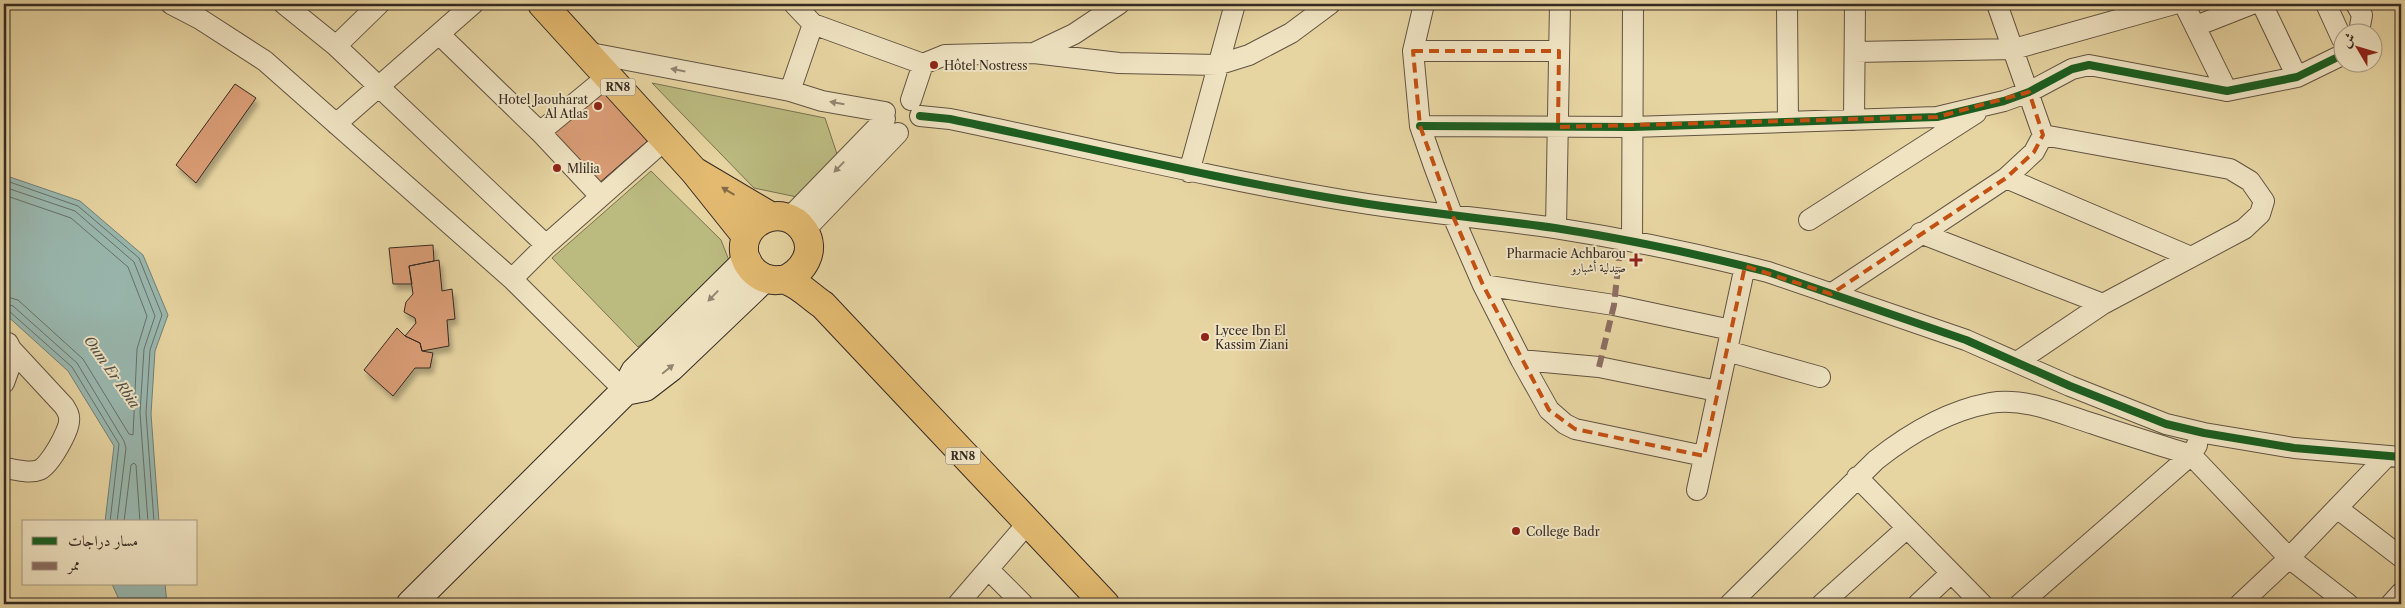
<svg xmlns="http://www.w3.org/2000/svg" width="2405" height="608" font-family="'Libre Caslon Text',Amiri,serif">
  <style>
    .green { fill: #bbbb80; stroke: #787252 }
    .water { fill: #99b7ae; stroke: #717f77 }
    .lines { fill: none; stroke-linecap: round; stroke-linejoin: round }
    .shore { stroke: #687069; stroke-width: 1 }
    .building { fill: #d99c74; stroke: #362a24; filter: url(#shadow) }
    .street-casing { stroke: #625443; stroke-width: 22 }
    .secondary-casing { stroke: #362a24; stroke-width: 30 }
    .primary-casing { stroke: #362a24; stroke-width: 30 }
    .street { stroke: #efe3c2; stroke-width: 20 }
    .secondary { stroke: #efe3c2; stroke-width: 28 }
    .primary { stroke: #e3ba70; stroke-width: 28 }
    .quiet { stroke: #8d6e63; stroke-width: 6; stroke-dasharray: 12 6; stroke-linecap: butt }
    .cycleway-casing { stroke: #efe3c2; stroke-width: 11 }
    .cycleway { stroke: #1b5e20; stroke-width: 8 }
    .oneway { fill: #928673 }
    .oneway2 { fill: #846b46 }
    .marked { fill: none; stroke: #c45011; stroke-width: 4; stroke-dasharray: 10 6; stroke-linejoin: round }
    .poi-dot { fill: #8f2418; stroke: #efe3c2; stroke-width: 2 }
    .labels { text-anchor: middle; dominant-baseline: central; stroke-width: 4; stroke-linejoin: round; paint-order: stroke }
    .shield { fill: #efe3c2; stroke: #6e6253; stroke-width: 1 }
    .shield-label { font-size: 11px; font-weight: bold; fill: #362a24 }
    .poi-label { font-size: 12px; fill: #362a24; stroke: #efe3c2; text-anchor: start }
    .water-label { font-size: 14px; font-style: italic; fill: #4f4d46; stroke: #efe3c2 }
  </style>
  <defs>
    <filter id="shadow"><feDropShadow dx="3" dy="5.5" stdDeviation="2.5" flood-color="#0004"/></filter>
  </defs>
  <rect width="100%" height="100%" fill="#e6d4a1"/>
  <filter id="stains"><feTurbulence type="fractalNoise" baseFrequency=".004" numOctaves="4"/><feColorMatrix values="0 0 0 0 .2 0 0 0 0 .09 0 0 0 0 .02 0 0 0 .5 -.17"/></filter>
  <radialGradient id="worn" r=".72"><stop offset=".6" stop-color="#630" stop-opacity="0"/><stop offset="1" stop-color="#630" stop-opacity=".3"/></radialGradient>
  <!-- green -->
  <path class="green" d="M 652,83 L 825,118 L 838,157 L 797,197 L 754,188 Z
    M 651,171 L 721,240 L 730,263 L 638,347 L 552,258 Z"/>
  <!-- water -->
  <path class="water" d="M 4,175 L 80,201 L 143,255 L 168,315 L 155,351 L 151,414 L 159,522 L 105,522 L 114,446 L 68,371 L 4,313 Z
    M 112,584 L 165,584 L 167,604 L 121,604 Z"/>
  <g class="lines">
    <!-- shore -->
    <path class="shore" d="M 4,180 L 78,206 L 139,258 L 162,315 L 150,350 L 146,413 L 154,522
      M 4,187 L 75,211 L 134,262 L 155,316 L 144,349 L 140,413 L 148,522
      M 4,195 L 71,218 L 128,267 L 147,316 L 137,349 L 133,435 L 129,434 L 83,359 L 18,300 L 4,296
      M 4,303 L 13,306 L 77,363 L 124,441 L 126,448 L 117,522
      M 4,310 L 9,311 L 72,367 L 119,444 L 110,522
      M 124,522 L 131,465 L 134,463 L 136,465 L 140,522"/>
  </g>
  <!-- building -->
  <path class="building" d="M 235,84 L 256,98 L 196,183 L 176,165 Z
    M 608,87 L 652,137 L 598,184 L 554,133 Z
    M 433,245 L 434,261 L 409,266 L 412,284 L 393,284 L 389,248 Z
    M 439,260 L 442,291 L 452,289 L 455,319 L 447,320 L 449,346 L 422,351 L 420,343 L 405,336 L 416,323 L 415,318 L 404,312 L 406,302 L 413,294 L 409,266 Z
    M 397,328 L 405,336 L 420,343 L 422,351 L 433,353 L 430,368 L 415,368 L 393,396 L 364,370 Z"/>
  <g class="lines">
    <defs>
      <path id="street" d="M 171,4 L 200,19 L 265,61 L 512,279 L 625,391
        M 284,4 L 336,46 L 546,245
        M 794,4 L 813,24 L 923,64
        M 1424,4 L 1413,51 L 1420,126 L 1434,166 L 1452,214 L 1483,285 L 1521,360 L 1549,410 L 1565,424 L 1575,429 L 1704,456
        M 1787,4 L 1788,122
        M 1997,4 L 2043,135 L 2230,169 L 2250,181 L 2264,201 L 2260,214 L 2244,229 L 2103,304 L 2017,362
        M 2184,4 L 2227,91
        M 2262,4 L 2297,77
        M 2326,4 L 2342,39
        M 2356,4 L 2362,15 L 2359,32
        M 2196,26 L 2252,4
        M 439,34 L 540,132 L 600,196
        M 336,46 L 379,4
        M 1413,51 L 1559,51
        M 585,52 L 790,91 L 822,101 L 885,112
        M 1855,52 L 2014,49 L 2174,4
        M 1034,53 L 1119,63 L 1217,65 L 1249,55 L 1291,33 L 1330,4
        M 790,91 L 813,24
        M 911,100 L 923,64 L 945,55 L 1034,53 L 1074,34 L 1119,4
        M 920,116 L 950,119 C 1081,146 1211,178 1343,200 C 1413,212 1485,218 1555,228 C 1626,239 1698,254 1768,272 L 1966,340 L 2070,386 L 2166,424 L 2204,433 L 2294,448 L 2401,457
        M 1854,120 L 1855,4
        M 336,124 L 473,4
        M 1420,126 L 1632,127 L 1937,117 L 2004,101 L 2029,92 L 2072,69 L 2089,65 L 2227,91 L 2297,77 L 2342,55
        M 540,132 L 608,76
        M 1189,172 L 1235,4
        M 2006,178 L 2191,257
        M 789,218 L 885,119
        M 1809,220 L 1976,113
        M 1556,228 L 1560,4
        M 804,231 L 898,133
        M 1920,233 L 2103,304
        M 1632,241 L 1633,4
        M 512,279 L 546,245 L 667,138
        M 1483,285 L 1614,305 L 1731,330
        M 1831,294 L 2006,178 L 2034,152 L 2043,135
        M 1727,351 L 1820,377
        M 1521,360 L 1599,367 L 1717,391
        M 4,383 L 14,355 L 8,343
        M 2197,445 L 2191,455 L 2289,558 L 2348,604
        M 4,468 C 14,469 29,474 39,470 C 49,467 69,431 69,421 C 70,415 67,411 64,406 L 12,350
        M 1857,477 L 1982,604
        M 1697,490 L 1745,266
        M 2337,508 L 2401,557
        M 988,569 L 1023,604
        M 958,604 L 1027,524
        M 1730,604 L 1876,460 C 1910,433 1947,411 1990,403 C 2026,397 2061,414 2094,424 C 2126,435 2159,445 2191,455
        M 1822,604 L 1907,528
        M 1918,604 L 1951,573
        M 2020,604 L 2191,455
        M 2240,604 L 2289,558 L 2386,457
        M 2391,604 L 2401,593"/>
      <path id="secondary" d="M 625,391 L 645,387 L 671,367 L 764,278
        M 411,604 L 625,391 L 635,372 L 747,261"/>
      <path id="primary" d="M 542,4 L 694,171
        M 746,236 L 694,171 L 770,216
        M 784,280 C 803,272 817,251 804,231 C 784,200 736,222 745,257 C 749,269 760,279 773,280 C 778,281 784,278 788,281 C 800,285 812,298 823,305 L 1105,604"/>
    </defs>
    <!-- street casing -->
    <use href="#street" class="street-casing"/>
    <!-- secondary casing -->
    <use href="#secondary" class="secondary-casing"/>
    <!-- primary casing -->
    <use href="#primary" class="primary-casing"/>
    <!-- street -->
    <use href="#street" class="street"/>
    <!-- secondary -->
    <use href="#secondary" class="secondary"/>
    <!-- primary -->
    <use href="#primary" class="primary"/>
    <!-- quiet -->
    <path class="quiet" d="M 1599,367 L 1614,305 L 1621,239"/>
    <defs>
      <path id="cycleway" d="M 920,116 L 950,119 C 1081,146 1211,178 1343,200 C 1413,212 1485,218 1555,228 C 1626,239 1698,254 1768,272 L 1966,340 L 2070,386 L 2166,424 L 2204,433 L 2294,448 L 2401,457
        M 1420,126 L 1632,127 L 1937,117 L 2004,101 L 2029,92 L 2072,69 L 2089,65 L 2227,91 L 2297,77 L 2342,55"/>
    </defs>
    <!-- cycleway casing -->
    <use href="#cycleway" class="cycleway-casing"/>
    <!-- cycleway -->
    <use href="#cycleway" class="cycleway"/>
  </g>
  <!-- one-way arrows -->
  <defs><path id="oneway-solid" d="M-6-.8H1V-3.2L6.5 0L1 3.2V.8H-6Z" transform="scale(1.25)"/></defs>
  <g class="oneway">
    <use href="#oneway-solid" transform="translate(678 70) rotate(-169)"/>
    <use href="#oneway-solid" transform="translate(837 103) rotate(-170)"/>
    <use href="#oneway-solid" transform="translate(839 167) rotate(134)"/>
    <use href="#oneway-solid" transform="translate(713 296) rotate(134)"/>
    <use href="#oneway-solid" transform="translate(668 369) rotate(-39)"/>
  </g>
  <use class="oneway2" href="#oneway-solid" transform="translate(728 191) rotate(-149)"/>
  <!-- marked area -->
  <path class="marked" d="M 1413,51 L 1559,51 L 1558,127 L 1937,117 L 2029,92 L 2043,135 L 2034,152 L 2006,178 L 1831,294 L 1745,266 L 1704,456 L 1575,429 L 1549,410 L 1483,285 L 1452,214 L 1420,126 Z"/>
  <!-- markers -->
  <g class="poi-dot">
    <circle cx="934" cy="65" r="5"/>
    <circle cx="598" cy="106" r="5"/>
    <circle cx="557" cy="168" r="5"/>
    <path d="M1633.5 252.5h5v5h5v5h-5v5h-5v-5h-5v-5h5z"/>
    <circle cx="1205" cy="337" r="5"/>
    <circle cx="1516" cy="531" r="5"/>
  </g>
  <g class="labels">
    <!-- shield labels -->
    <g class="shield">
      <rect x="600.5" y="78.5" width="35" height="17" rx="4"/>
      <rect x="945.5" y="447.5" width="35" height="17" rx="4"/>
    </g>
    <g class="shield-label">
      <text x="618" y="87">RN8</text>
      <text x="963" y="456">RN8</text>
    </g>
    <!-- poi labels -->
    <g class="poi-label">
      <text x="944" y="65">Hôtel Nostress</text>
      <text x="588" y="99" text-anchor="end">Hotel Jaouharat<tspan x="588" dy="14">Al Atlas</tspan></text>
      <text x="567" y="168">Mlilia</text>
      <text x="1626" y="253" text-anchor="end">Pharmacie Achbarou<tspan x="1626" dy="14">صيدلية أشبارو</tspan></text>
      <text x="1215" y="330">Lycee Ibn El<tspan x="1215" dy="14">Kassim Ziani</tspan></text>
      <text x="1526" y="531">College Badr</text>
    </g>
    <!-- water labels -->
    <g class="water-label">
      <text transform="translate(112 372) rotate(55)">Oum Er Rbia</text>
    </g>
  </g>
  <!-- margin -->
  <rect width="2405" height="608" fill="none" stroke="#e6d4a1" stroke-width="20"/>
  <rect x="5" y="5" width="2395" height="598" fill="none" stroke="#362a24" stroke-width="2.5"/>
  <rect x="10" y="10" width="2385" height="588" fill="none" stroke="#362a24"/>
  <!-- legend -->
  <rect x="22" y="520" width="175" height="65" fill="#efe3c2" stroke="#a59983"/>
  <rect x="32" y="537" width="25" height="8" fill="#1b5e20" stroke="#a59983"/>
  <text x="68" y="546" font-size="15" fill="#362a24">مسار دراجات</text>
  <rect x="32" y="562" width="25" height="8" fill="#8d6e63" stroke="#a59983"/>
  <text x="68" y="570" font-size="15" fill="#362a24">ممر</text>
  <!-- north arrow -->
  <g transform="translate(2358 48) rotate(308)"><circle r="24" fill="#efe3c2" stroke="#a59983"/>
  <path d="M0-4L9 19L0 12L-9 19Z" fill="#8f2418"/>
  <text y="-8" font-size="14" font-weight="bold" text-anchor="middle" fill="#362a24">ش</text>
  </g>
  <rect width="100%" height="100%" filter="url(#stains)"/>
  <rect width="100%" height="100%" fill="url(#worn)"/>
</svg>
